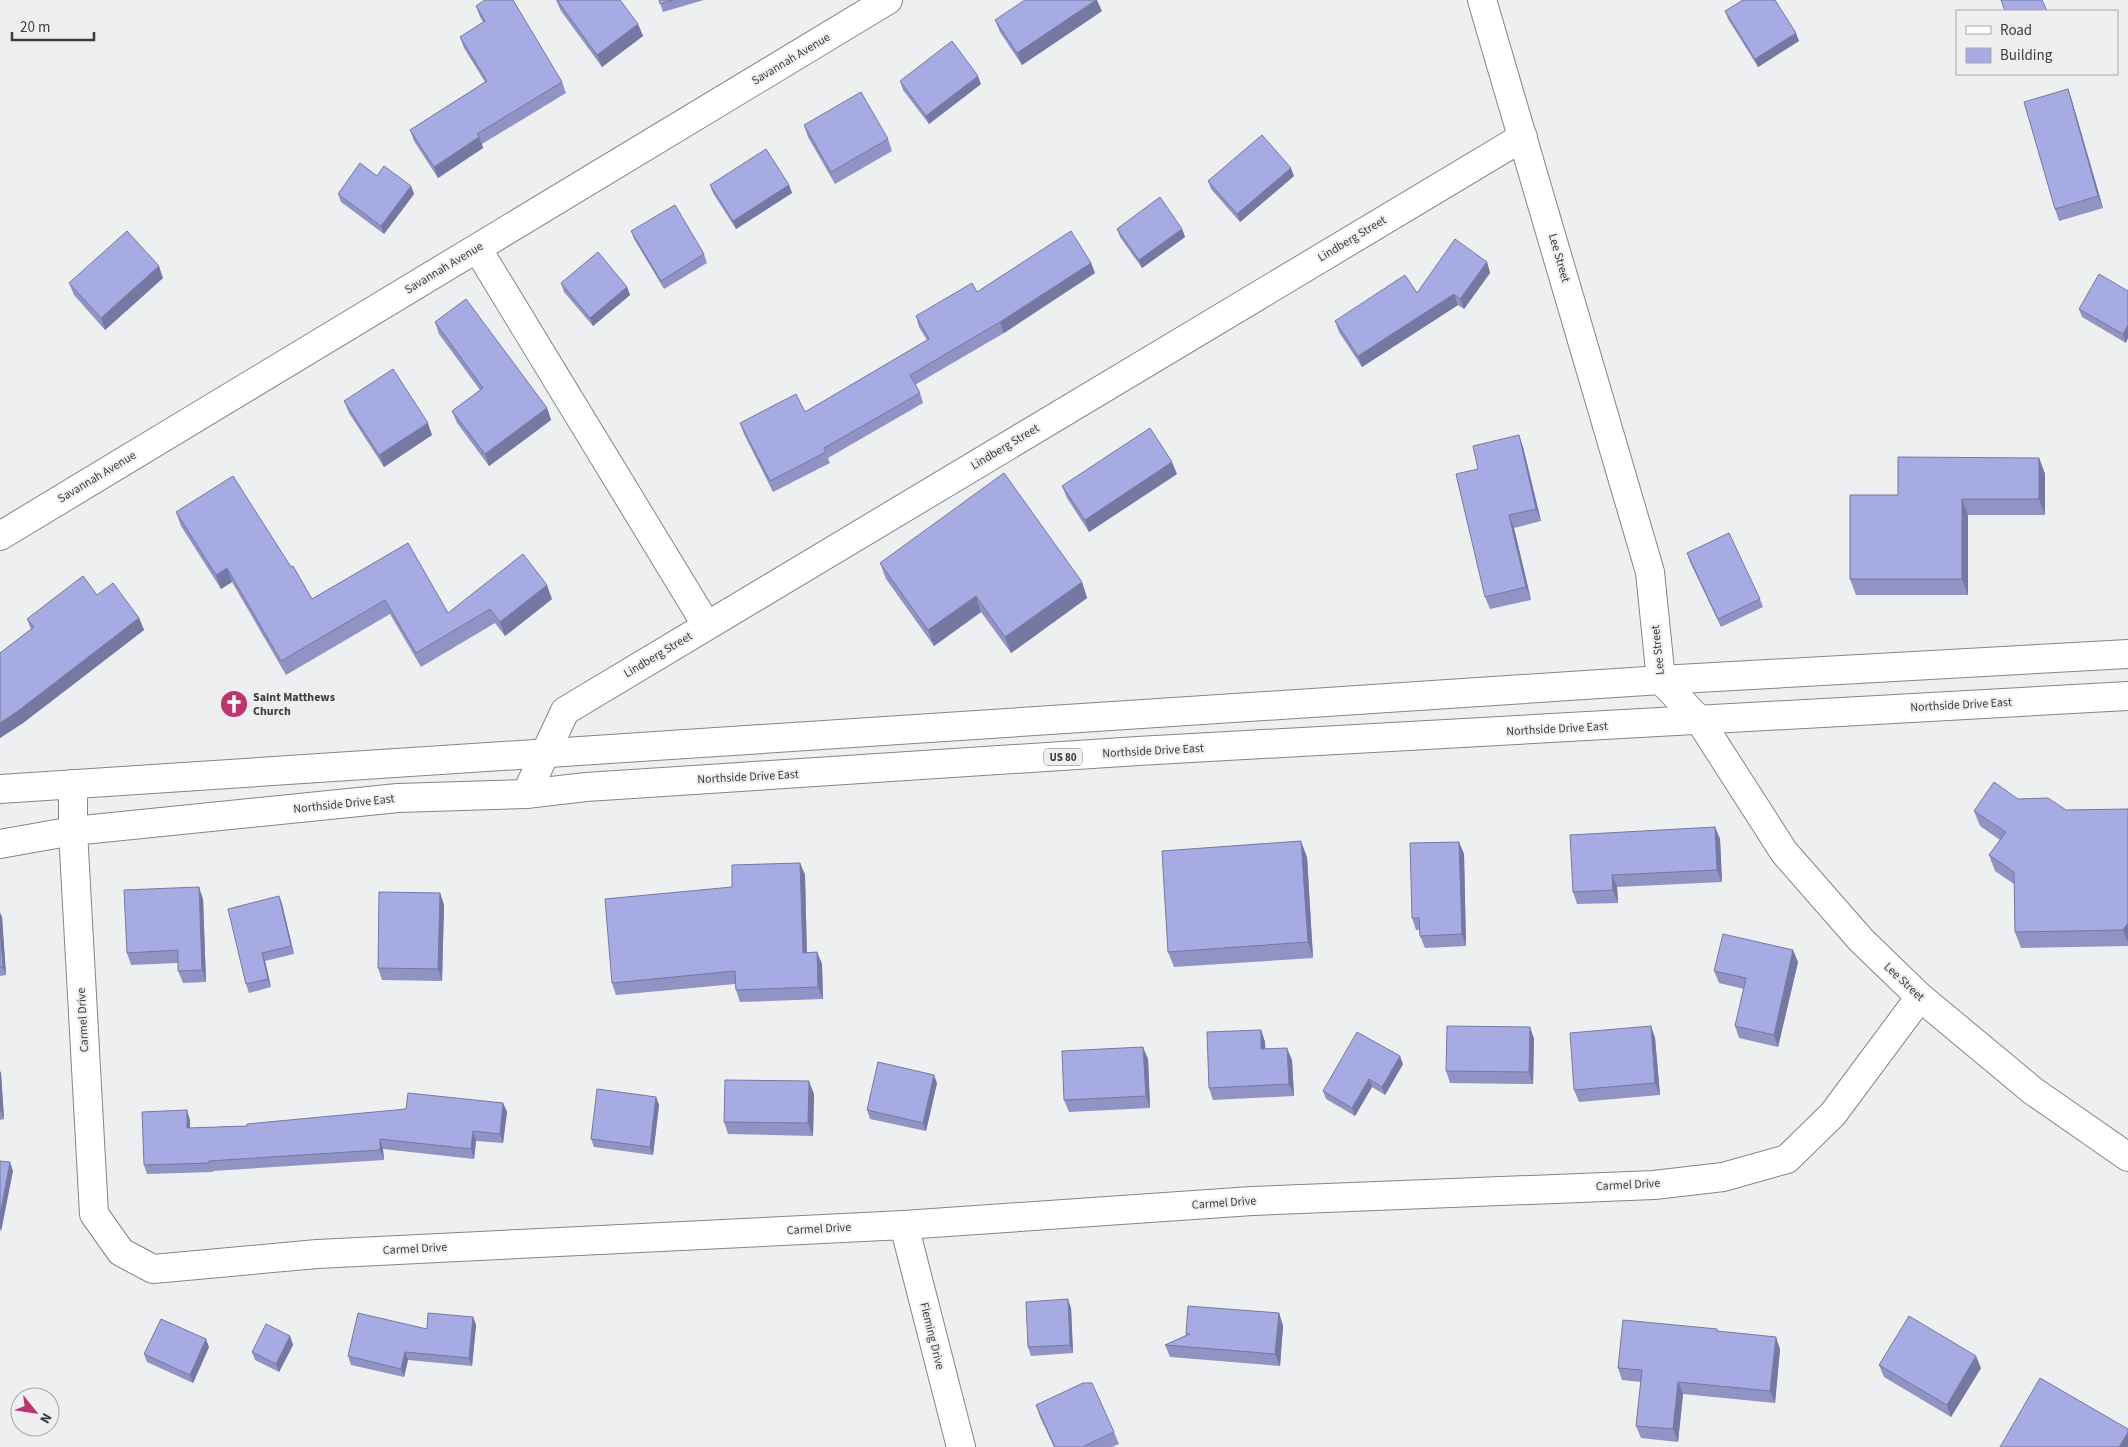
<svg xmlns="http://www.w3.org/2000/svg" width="2128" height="1447" font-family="'Source Sans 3',sans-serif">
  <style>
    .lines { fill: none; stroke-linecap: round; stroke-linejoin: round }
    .minor-casing { stroke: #858587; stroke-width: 30 }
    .major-casing { stroke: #858587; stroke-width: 30 }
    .minor { stroke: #fff; stroke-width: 28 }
    .major { stroke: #fff; stroke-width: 28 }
    .wall { fill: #9093c4 }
    .shaded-wall { fill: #7578a0 }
    .building { fill: #a7abe4; stroke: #7578a0 }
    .labels { text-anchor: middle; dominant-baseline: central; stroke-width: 4; stroke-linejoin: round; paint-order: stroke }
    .shield { fill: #eeeff1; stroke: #727274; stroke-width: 1 }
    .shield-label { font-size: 11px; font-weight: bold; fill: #3d3d3e }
    .street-label { font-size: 12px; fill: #3d3d3e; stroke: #eeeff1 }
    .poi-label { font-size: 12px; font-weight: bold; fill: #3d3d3e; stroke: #eeeff1; text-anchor: start }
  </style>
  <rect width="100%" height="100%" fill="#eeeff1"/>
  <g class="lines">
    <defs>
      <path id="minor" d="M 1482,0 L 1650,572 L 1661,680 L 1700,721 L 1784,852 L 1861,940 L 1920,997 L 2033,1091 L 2128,1157
        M 477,248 L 707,626
        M 0,536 L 888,0
        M 73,784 L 73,831 L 94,1214 L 121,1252 L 153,1269 L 317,1254 L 904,1225 L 1252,1201 L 1654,1185 L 1723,1177 L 1787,1159 L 1833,1114 L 1920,997
        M 526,794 L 565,711 L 1523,137
        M 904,1225 L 961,1447"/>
      <path id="major" d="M 0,789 L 1661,680 L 2128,654
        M 0,844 L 73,831 L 398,798 L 526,794 L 586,787 L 1138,751 L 2128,696"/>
    </defs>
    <!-- minor casing -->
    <use href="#minor" class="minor-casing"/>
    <!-- major casing -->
    <use href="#major" class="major-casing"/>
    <!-- minor -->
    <use href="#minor" class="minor"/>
    <!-- major -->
    <use href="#major" class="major"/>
  </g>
  <!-- wall -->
  <path class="wall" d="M 556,0 L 638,24 L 643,36 L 602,67 L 561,11 Z
    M 659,0 L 704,0 L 663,12 Z
    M 476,6 L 562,82 L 566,93 L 482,144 L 483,148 L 438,178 L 414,141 L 410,130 L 485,82 L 464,48 L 460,37 L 483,22 L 480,17 Z
    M 1102,11 L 1022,65 L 1000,32 L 995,20 Z
    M 1725,11 L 1799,41 L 1758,67 L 1728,19 Z
    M 900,81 L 981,84 L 929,124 L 903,90 Z
    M 2068,89 L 2072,101 L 2103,208 L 2059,221 L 2055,209 Z
    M 804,125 L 888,139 L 892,151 L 835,184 L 808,137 Z
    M 377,176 L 411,186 L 414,194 L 384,234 L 341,202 L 338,194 Z
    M 1294,176 L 1240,222 L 1211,189 L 1208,181 Z
    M 710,185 L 789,185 L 792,193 L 736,229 L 713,193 Z
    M 1117,229 L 1182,229 L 1185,237 L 1142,268 L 1120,237 Z
    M 631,231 L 704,254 L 707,263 L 664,289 L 634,239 Z
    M 1487,262 L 1490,273 L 1464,309 L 1458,305 L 1362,367 L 1339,332 L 1335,321 L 1417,293 Z
    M 1091,263 L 1095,273 L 1004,333 L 915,385 L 920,393 L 923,403 L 828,458 L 830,463 L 773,492 L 744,434 L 740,423 L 805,412 L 927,340 L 919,327 L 916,316 L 977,292 Z
    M 163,278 L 105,330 L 74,295 L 69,283 Z
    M 561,283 L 627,287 L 630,295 L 593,326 L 564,292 Z
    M 2128,291 L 2126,343 L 2082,317 L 2079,309 Z
    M 435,322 L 547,408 L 551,420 L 489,466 L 457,423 L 452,411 L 480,390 L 439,334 Z
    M 344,401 L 432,435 L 384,467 L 349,413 Z
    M 1523,447 L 1541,521 L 1514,528 L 1531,600 L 1490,609 L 1485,597 L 1478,469 Z
    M 2039,458 L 2045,474 L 2045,515 L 1968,515 L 1968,595 L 1856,595 L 1850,579 L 1898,495 Z
    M 1177,474 L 1089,532 L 1067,498 L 1062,486 Z
    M 176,512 L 291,567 L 312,599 L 408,543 L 448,613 L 552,599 L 505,636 L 495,623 L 421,667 L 390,614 L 286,675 L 232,582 L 221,589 L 181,526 Z
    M 1687,553 L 1760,599 L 1763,607 L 1721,627 L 1690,562 Z
    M 880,563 L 1082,582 L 1087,598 L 1011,653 L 981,612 L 934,646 L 886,579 Z
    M 97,595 L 139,618 L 144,630 L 23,723 L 0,738 L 0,653 L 31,629 L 27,619 Z
    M 2018,799 L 2066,810 L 2128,809 L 2128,946 L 2021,948 L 2015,932 L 2014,884 L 1995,871 L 1989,855 L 2000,840 L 1980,826 L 1974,811 Z
    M 1715,827 L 1720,839 L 1722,882 L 1617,887 L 1618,903 L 1577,904 L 1573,892 Z
    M 1459,842 L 1464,854 L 1466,946 L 1425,948 L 1420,936 L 1420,930 L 1416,930 L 1412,918 Z
    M 1307,857 L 1313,958 L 1174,967 L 1168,952 Z
    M 800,863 L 805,875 L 807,953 L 817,952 L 822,964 L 823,999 L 740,1002 L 736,990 L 735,984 L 616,995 L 612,983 L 732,887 Z
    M 440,893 L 444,905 L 442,981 L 382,980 L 378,968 Z
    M 279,896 L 282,904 L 294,954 L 265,961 L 271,987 L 249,993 L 246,984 Z
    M 203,899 L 206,982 L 183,983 L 178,971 L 178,963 L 131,965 L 127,953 Z
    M 0,913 L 2,917 L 6,975 L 0,976 Z
    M 1798,962 L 1778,1047 L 1739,1038 L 1735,1026 L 1744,989 L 1719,983 L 1714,971 Z
    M 1651,1026 L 1655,1038 L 1660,1095 L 1579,1102 L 1574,1090 Z
    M 1530,1027 L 1534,1039 L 1533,1084 L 1450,1083 L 1446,1071 Z
    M 1261,1030 L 1265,1042 L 1265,1049 L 1292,1060 L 1294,1096 L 1213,1100 L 1209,1088 Z
    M 1148,1059 L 1150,1108 L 1069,1112 L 1064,1100 Z
    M 1403,1064 L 1385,1095 L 1372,1087 L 1355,1116 L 1326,1099 L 1323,1091 Z
    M 0,1071 L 1,1073 L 4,1119 L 0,1120 Z
    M 937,1083 L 926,1131 L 870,1119 L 867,1110 Z
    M 814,1094 L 813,1136 L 728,1134 L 724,1122 Z
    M 656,1097 L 659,1105 L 653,1155 L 594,1147 L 591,1139 Z
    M 503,1103 L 507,1112 L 503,1143 L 476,1141 L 474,1159 L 383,1149 L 384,1160 L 213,1171 L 213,1172 L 147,1174 L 144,1165 L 190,1120 L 190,1128 L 247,1126 Z
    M 1071,1308 L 1073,1353 L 1031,1356 L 1028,1347 Z
    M 1279,1313 L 1283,1326 L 1280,1366 L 1170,1357 L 1165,1345 L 1186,1335 L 1186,1334 Z
    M 473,1317 L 476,1325 L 472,1366 L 408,1360 L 404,1377 L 351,1365 L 348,1356 L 427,1329 Z
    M 1718,1331 L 1780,1349 L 1775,1403 L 1683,1394 L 1678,1442 L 1641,1438 L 1636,1426 L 1641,1382 L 1622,1380 L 1618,1368 Z
    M 290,1336 L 293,1345 L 279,1372 L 255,1360 L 252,1352 Z
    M 209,1347 L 193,1383 L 147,1362 L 144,1354 Z
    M 1879,1365 L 1981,1368 L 1951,1417 L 1884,1377 Z
    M 1036,1405 L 1114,1432 L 1119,1444 L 1112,1447 L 1054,1447 L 1040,1417 Z"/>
  <!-- shaded-wall -->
  <path class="shaded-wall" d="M 1096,0 L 1097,0 L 1102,11 L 1022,65 L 1017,53 Z
    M 638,24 L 643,36 L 602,67 L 597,55 Z
    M 1796,33 L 1799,41 L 1758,67 L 1755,59 Z
    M 978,76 L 981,84 L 929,124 L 926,116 Z
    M 2068,89 L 2072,101 L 2103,208 L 2098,196 Z
    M 479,137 L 483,148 L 438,178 L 434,167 Z
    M 1291,168 L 1294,176 L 1240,222 L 1237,214 Z
    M 789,185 L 792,193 L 736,229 L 733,221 Z
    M 411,186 L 414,194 L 384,234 L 381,226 Z
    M 1182,229 L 1185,237 L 1142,268 L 1139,260 Z
    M 1487,262 L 1490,273 L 1464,309 L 1460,299 Z
    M 1091,263 L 1095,273 L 1004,333 L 1000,322 Z
    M 159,266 L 163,278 L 105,330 L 101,318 Z
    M 627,287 L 630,295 L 593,326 L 590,318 Z
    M 1454,294 L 1458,305 L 1362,367 L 1358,356 Z
    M 2128,325 L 2128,338 L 2126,343 L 2123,334 Z
    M 547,408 L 551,420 L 489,466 L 485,454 Z
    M 428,423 L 432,435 L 384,467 L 379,455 Z
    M 1519,435 L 1523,447 L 1541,521 L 1536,509 Z
    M 2039,458 L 2045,474 L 2045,515 L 2039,499 Z
    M 1172,462 L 1177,474 L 1089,532 L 1085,520 Z
    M 1962,499 L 1968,515 L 1968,595 L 1962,579 Z
    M 1509,515 L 1514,528 L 1531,600 L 1526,587 Z
    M 227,568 L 232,582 L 221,589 L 216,575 Z
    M 1082,582 L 1087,598 L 1011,653 L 1005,637 Z
    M 547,585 L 552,599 L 505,636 L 500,622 Z
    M 976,596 L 981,612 L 934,646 L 928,630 Z
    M 139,618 L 144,630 L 23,723 L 0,738 L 0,723 Z
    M 1715,827 L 1720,839 L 1722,882 L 1717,870 Z
    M 1301,841 L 1307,857 L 1313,958 L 1308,942 Z
    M 1459,842 L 1464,854 L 1466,946 L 1462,934 Z
    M 800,863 L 805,875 L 807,965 L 803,953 Z
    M 1612,875 L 1617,887 L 1618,903 L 1613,890 Z
    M 199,887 L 203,899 L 206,982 L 202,970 Z
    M 440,893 L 444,905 L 442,981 L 438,969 Z
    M 279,896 L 282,904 L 294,954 L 291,946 Z
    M 0,913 L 2,917 L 6,975 L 3,967 L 0,928 Z
    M 2128,923 L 2128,942 L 2123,930 Z
    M 1793,950 L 1798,962 L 1778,1047 L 1774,1035 Z
    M 817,952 L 822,964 L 823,999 L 818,987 Z
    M 262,953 L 265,961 L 271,987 L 268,979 Z
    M 1651,1026 L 1655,1038 L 1660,1095 L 1655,1083 Z
    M 1530,1027 L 1534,1039 L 1533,1084 L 1529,1072 Z
    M 1261,1030 L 1265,1042 L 1266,1061 L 1261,1049 Z
    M 1143,1047 L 1148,1059 L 1150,1108 L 1146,1096 Z
    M 1287,1048 L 1292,1060 L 1294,1096 L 1289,1084 Z
    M 1400,1056 L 1403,1064 L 1385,1095 L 1382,1087 Z
    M 0,1071 L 1,1073 L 4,1119 L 1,1111 L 0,1093 Z
    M 934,1075 L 937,1083 L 926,1131 L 923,1123 Z
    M 1369,1079 L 1372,1087 L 1355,1116 L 1352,1108 Z
    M 809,1081 L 814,1094 L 813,1136 L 808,1123 Z
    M 656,1097 L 659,1105 L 653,1155 L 650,1147 Z
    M 503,1103 L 507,1112 L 503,1143 L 500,1134 Z
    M 187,1110 L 190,1120 L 190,1138 L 187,1128 Z
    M 473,1131 L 476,1141 L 474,1159 L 471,1149 Z
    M 380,1139 L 383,1149 L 384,1160 L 380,1150 Z
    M 10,1162 L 13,1171 L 1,1232 L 0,1228 L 0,1215 Z
    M 1068,1299 L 1071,1308 L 1073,1353 L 1070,1345 Z
    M 1279,1313 L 1283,1326 L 1280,1366 L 1275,1354 Z
    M 473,1317 L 476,1325 L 472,1366 L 469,1358 Z
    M 290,1336 L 293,1345 L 279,1372 L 276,1364 Z
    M 1776,1337 L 1780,1349 L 1775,1403 L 1770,1391 Z
    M 206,1339 L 209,1347 L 193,1383 L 190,1375 Z
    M 405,1352 L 408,1360 L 404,1377 L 401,1369 Z
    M 1976,1356 L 1981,1368 L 1951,1417 L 1947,1405 Z
    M 1678,1382 L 1683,1394 L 1678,1442 L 1673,1429 Z
    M 2128,1432 L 2128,1447 L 2119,1447 Z"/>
  <!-- building -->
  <path class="building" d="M 485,0 L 513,0 L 562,82 L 477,134 L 479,137 L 434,167 L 410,130 L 487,81 L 460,37 L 485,21 L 476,6 Z
    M 557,0 L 620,0 L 638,24 L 597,55 Z
    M 659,0 L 673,0 L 660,4 Z
    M 1025,0 L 1096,0 L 1017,53 L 995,20 Z
    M 1743,0 L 1775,0 L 1796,33 L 1755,59 L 1725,11 Z
    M 2001,0 L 2042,0 L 2047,11 L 2005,11 Z
    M 952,41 L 978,76 L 926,116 L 900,81 Z
    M 2068,89 L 2098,196 L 2055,209 L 2024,102 Z
    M 861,92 L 888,139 L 831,172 L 804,125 Z
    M 1262,135 L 1291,168 L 1237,214 L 1208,181 Z
    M 766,149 L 789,185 L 733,221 L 710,185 Z
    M 360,163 L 377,176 L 384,166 L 411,186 L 381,226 L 338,194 Z
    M 1160,197 L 1182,229 L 1139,260 L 1117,229 Z
    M 675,205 L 704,254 L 661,281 L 631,231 Z
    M 127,231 L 159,266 L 101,318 L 69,283 Z
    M 1071,231 L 1091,263 L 1000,322 L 910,375 L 920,393 L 824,448 L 826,452 L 770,481 L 740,423 L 796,394 L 805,412 L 929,339 L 916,316 L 972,283 L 977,292 Z
    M 1455,239 L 1487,262 L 1460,299 L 1454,294 L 1358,356 L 1335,321 L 1405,275 L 1417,293 Z
    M 598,252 L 627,287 L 590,318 L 561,283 Z
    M 2099,274 L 2128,291 L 2128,325 L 2123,334 L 2079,309 Z
    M 466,299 L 547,408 L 485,454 L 452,411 L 483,388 L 435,322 Z
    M 393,369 L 428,423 L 379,455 L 344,401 Z
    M 1150,428 L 1172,462 L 1085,520 L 1062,486 Z
    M 1519,435 L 1536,509 L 1509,515 L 1526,587 L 1485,597 L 1456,474 L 1478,469 L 1473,446 Z
    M 1898,457 L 2039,458 L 2039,499 L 1962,499 L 1962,579 L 1850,579 L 1850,495 L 1898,495 Z
    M 1004,473 L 1082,582 L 1005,637 L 976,596 L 928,630 L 880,563 Z
    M 233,476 L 291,567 L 293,566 L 312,599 L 408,543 L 448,613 L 523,554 L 547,585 L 500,622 L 490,609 L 416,653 L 385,600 L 281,661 L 227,568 L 216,575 L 176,512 Z
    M 1729,533 L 1760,599 L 1718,619 L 1687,553 Z
    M 83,576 L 97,595 L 113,583 L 139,618 L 18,711 L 0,723 L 0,653 L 34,627 L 27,619 Z
    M 1994,782 L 2018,799 L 2048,798 L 2066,810 L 2128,809 L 2128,923 L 2123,930 L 2015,932 L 2014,872 L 1989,855 L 2006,832 L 1974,811 Z
    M 1715,827 L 1717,870 L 1612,875 L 1613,890 L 1573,892 L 1570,835 Z
    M 1301,841 L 1308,942 L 1168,952 L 1162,851 Z
    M 1459,842 L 1462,934 L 1420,936 L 1419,918 L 1412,918 L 1410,843 Z
    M 800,863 L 803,953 L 817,952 L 818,987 L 736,990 L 735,971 L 612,983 L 605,899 L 732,887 L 732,865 Z
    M 199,887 L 202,970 L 178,971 L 178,950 L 127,953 L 124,890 Z
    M 379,892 L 440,893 L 438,969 L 378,968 Z
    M 279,896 L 291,946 L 262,953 L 268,979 L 246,984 L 228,909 Z
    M 0,928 L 3,967 L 0,967 Z
    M 1723,934 L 1793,950 L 1774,1035 L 1735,1026 L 1746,978 L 1714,971 Z
    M 1447,1026 L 1530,1027 L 1529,1072 L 1446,1071 Z
    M 1651,1026 L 1655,1083 L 1574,1090 L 1570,1033 Z
    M 1261,1030 L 1261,1049 L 1287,1048 L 1289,1084 L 1209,1088 L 1207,1032 Z
    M 1357,1032 L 1400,1056 L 1382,1087 L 1369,1079 L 1352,1108 L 1323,1091 Z
    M 1143,1047 L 1146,1096 L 1064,1100 L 1062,1051 Z
    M 878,1062 L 934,1075 L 923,1123 L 867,1110 Z
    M 725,1080 L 809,1081 L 808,1123 L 724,1122 Z
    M 597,1089 L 656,1097 L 650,1147 L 591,1139 Z
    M 0,1093 L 1,1111 L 0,1111 Z
    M 408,1093 L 503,1103 L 500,1134 L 473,1131 L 471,1149 L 380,1139 L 380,1150 L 209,1161 L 209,1163 L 144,1165 L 142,1112 L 187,1110 L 187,1128 L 247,1126 L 247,1124 L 406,1109 Z
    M 0,1161 L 10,1162 L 0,1215 Z
    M 1068,1299 L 1070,1345 L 1028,1347 L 1026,1302 Z
    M 1188,1306 L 1279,1313 L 1275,1354 L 1165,1345 L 1190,1334 L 1186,1334 Z
    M 358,1313 L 427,1329 L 428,1313 L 473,1317 L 469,1358 L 405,1352 L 401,1369 L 348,1356 Z
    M 1909,1316 L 1976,1356 L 1947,1405 L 1879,1365 Z
    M 161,1319 L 206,1339 L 190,1375 L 144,1354 Z
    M 1623,1320 L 1717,1329 L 1717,1331 L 1776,1337 L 1770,1391 L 1678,1382 L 1673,1429 L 1636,1426 L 1642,1370 L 1618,1368 Z
    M 266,1324 L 290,1336 L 276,1364 L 252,1352 Z
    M 2040,1378 L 2128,1429 L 2128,1432 L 2119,1447 L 2000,1447 Z
    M 1083,1383 L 1092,1383 L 1114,1432 L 1082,1447 L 1055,1447 L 1036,1405 Z"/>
  <!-- icons -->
  <defs>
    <symbol id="church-disc" viewBox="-11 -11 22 22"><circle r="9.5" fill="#be346e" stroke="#eeeff1"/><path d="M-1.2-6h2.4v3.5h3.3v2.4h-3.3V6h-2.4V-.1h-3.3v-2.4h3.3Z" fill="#fff"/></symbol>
  </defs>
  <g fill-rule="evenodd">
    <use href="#church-disc" x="218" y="688" width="32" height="32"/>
  </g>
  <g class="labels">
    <!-- shield labels -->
    <rect class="shield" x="1044" y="748.5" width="38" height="17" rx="4"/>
    <g class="shield-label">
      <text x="1063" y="757">US 80</text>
    </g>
    <!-- street labels -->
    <g class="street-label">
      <text transform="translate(791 59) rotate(-31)">Savannah Avenue</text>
      <text transform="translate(1352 239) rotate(-31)">Lindberg Street</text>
      <text transform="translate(1559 258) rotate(74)">Lee Street</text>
      <text transform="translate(444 268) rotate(-31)">Savannah Avenue</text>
      <text transform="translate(1005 447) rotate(-31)">Lindberg Street</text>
      <text transform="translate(97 477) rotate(-31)">Savannah Avenue</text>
      <text transform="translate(1658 650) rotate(-96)">Lee Street</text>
      <text transform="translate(658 655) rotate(-31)">Lindberg Street</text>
      <text transform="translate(1961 705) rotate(-3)">Northside Drive East</text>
      <text transform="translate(1557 729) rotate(-3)">Northside Drive East</text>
      <text transform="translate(1153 751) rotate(-3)">Northside Drive East</text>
      <text transform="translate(748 777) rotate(-3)">Northside Drive East</text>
      <text transform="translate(344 804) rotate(-6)">Northside Drive East</text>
      <text transform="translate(1904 982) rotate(43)">Lee Street</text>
      <text transform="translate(83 1020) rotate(-93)">Carmel Drive</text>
      <text transform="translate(1628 1185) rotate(-3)">Carmel Drive</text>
      <text transform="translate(1224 1203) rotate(-4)">Carmel Drive</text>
      <text transform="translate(819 1229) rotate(-3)">Carmel Drive</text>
      <text transform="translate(415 1249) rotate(-3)">Carmel Drive</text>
      <text transform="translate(932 1336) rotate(76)">Fleming Drive</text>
    </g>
    <!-- poi labels -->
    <g class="poi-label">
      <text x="253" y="697">Saint Matthews<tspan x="253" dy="14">Church</tspan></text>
    </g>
  </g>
  <!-- legend -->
  <rect x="1956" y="10" width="162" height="65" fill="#eeeff1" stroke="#a7a8a9"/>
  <rect x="1966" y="26" width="25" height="8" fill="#ffffff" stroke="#a7a8a9"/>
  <text x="2000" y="35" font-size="15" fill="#3d3d3e">Road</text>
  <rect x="1966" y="48" width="25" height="15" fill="#a7abe4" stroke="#a7a8a9"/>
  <text x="2000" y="60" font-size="15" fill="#3d3d3e">Building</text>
  <!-- north arrow -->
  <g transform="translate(35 1412) rotate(120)"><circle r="24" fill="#eeeff1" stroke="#a7a8a9"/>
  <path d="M0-4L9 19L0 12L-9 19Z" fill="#be346e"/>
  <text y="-8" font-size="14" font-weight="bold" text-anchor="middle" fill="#3d3d3e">N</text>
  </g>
  <!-- scale -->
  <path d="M12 32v8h82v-8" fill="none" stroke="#3d3d3e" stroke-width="2.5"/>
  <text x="20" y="32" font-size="15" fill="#3d3d3e" stroke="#eeeff1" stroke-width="4" paint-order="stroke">20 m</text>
</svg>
